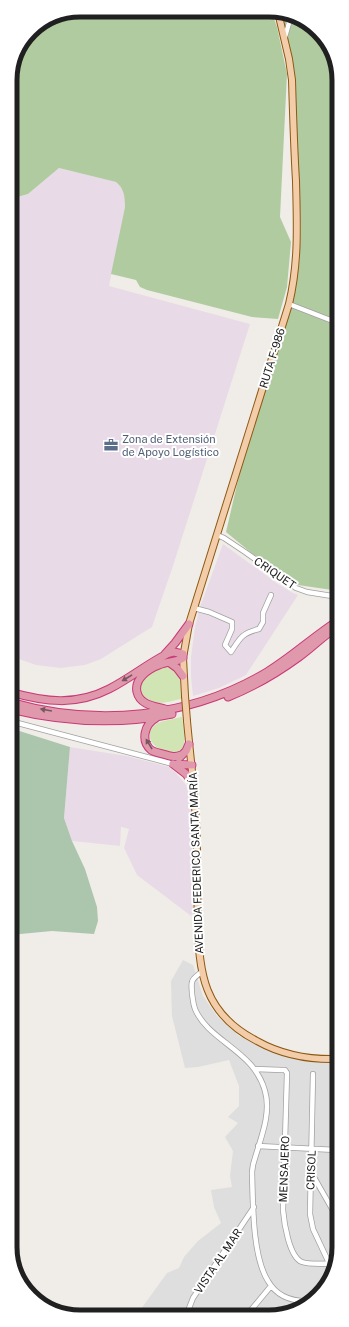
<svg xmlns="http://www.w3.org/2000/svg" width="349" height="1327" font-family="'Public Sans',sans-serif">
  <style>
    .residential { fill: #dedede }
    .industrial { fill: #e8dbe7 }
    .grass { fill: #d0e4b4 }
    .forest { fill: #b1cba1 }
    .cemetery { fill: #abc6ad }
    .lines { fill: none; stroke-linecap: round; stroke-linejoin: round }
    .minor-casing { stroke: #a1a1a1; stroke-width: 6 }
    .major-casing { stroke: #8d5810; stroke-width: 8 }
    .highway-casing { stroke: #ca3978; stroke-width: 9 }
    .minor { stroke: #fff; stroke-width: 4.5 }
    .major { stroke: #f3cdaa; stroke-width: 6 }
    .highway { stroke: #df98ac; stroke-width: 7 }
    .major-bridge-casing { stroke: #8d5810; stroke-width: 8; stroke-linecap: butt }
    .major-bridge { stroke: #f3cdaa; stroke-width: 6 }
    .oneway { fill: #76565f }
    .labels { text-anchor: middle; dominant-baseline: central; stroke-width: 4; stroke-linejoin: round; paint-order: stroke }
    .street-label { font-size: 11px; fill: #202020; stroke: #fff }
    .service-label { font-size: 11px; fill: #4e5e75; stroke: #fff; text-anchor: start }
    .rim { fill: none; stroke: #202020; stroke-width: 5 }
  </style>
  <rect width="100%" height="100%" fill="#f0ede8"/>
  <!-- residential -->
  <path class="residential" d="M 183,960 L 193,965 L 203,996 L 217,1016 L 239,1036 L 284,1056 L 339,1058 L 339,1251 L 321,1293 L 278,1316 L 136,1316 L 167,1273 L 179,1268 L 184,1257 L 198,1241 L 221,1223 L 214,1207 L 211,1190 L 232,1187 L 230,1176 L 233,1151 L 225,1137 L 238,1123 L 228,1117 L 239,1106 L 239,1086 L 229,1060 L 198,1067 L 185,1068 L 172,1016 L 171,981 Z"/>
  <!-- industrial -->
  <path class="industrial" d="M 59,168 L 116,182 L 120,185 L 123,191 L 125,199 L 125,207 L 109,286 L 250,324 L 173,566 L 152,627 L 101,659 L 85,665 L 61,668 L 36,665 L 10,656 L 10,199 L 28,194 Z
    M 223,544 L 278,584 L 293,593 L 298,595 L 246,675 L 219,688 L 193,696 L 191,677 L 191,657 L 195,627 L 200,607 Z
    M 70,747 L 127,756 L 169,767 L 176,773 L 186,785 L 191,801 L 191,826 L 194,840 L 194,911 L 191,916 L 137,875 L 124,848 L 129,829 L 121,827 L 120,846 L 72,841 L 64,818 Z"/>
  <!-- grass -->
  <path class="grass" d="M 164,667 L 170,667 L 180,674 L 181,699 C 175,700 166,703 159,703 C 148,702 134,692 143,680 C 147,674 157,669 164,667 Z
    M 182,717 C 183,724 186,742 183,748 C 176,760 146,748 150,732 C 151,728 154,725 158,723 C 165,720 174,719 182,717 Z"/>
  <!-- forest -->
  <path class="forest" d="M 281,12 L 287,12 L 321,34 L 338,71 L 339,591 L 298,585 L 266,565 L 226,532 L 242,463 L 293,299 L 299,266 L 301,229 L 295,81 L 290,48 Z
    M 272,13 L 277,27 L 287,74 L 280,217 L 291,242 L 287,287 L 278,319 L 252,317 L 147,290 L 140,287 L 136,280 L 111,274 L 125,207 C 125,197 124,188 116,182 L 59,168 L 28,194 L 10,199 L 10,76 L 31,30 L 53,15 Z"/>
  <!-- cemetery -->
  <path class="cemetery" d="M 10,728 L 70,747 L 64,818 L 72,841 L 85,869 L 97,907 L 98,921 L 94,934 L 52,931 L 10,935 Z"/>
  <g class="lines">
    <defs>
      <path id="minor" d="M 285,37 L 289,23 L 286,12
        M 289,304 L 338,323
        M 217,535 L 224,538 L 245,552 L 296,588 L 307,592 L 332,596 L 339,596
        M 194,608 L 209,612 L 232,622 L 232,629 L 225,645 L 231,652 C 240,638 242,633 259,629 L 263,622 L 263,613 L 271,595
        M 10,721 L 173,764
        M 202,971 C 199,975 193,977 192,982 C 191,986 192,990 192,994 C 193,999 193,1004 195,1009 C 209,1042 254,1050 265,1091 C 272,1115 259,1142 253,1165 L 252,1172 C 253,1201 252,1256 268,1281 C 276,1295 290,1301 306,1301
        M 255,1069 L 282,1070 L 285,1070 L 287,1073 L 283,1210 C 284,1222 289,1257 302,1262 C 310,1265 325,1263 334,1264
        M 313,1074 L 310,1214 L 313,1229 L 329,1263
        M 339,1132 L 338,1135 L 335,1166 L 336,1171 L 339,1174
        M 258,1146 L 336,1150
        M 311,1172 L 339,1221
        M 186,1316 L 193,1298 L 254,1207
        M 246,1316 L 271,1286"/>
      <path id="major" d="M 185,696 L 183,658 L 189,624 L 289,304 C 299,262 297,224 296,181 C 294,148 293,114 292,80 L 289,59 L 278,12
        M 187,721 C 191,765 197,808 197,851 C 197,874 197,896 198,918 C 198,973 204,1014 257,1041 C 282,1055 310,1060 339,1059"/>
      <path id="highway" d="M 165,654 L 175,643 L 189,624
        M 170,663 L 177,668 L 183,676
        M 10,692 C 45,702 76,706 109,689 C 129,679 147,664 167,654 L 174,652 L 183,654
        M 228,697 C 253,687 277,673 299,657 C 313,647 324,635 339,626
        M 10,702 C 97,727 190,718 267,672 C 293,656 314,636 339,620
        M 10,709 C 64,722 119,725 172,714
        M 165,709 C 154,706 140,705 137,692 C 134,679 148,669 159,665 C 167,661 175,663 183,658
        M 156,718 C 145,724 140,740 151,750 C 154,752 159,753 163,754 C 170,756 175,758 181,755
        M 179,758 L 186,751 L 189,744
        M 173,764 L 186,774 L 193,783
        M 173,764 L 192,765"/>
    </defs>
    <!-- minor casing -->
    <use href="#minor" class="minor-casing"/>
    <!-- major casing -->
    <use href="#major" class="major-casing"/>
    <!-- highway casing -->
    <use href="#highway" class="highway-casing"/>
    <!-- minor -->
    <use href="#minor" class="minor"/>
    <!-- major -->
    <use href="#major" class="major"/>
    <!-- highway -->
    <use href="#highway" class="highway"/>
    <defs>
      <path id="major-bridge" d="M 185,696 L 187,721"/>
    </defs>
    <!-- major-bridge casing -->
    <use href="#major-bridge" class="major-bridge-casing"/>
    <!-- major-bridge -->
    <use href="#major-bridge" class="major-bridge"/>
  </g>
  <!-- one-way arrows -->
  <defs><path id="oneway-solid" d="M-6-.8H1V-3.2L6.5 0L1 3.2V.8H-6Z"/></defs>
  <g class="oneway">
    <use href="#oneway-solid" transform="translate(127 678) rotate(149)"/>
    <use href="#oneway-solid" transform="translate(46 710) rotate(-170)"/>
    <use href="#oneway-solid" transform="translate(149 744) rotate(-121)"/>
  </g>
  <!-- icons -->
  <defs>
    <symbol id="office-bare" viewBox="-9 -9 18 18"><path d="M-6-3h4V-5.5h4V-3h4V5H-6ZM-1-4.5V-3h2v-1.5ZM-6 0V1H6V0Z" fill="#5c6f8a" stroke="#fff" stroke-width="2.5" paint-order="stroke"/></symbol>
  </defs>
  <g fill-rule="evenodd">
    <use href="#office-bare" x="101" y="435" width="20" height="20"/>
  </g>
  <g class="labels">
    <!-- street labels -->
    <g class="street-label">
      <text transform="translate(272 358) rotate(-73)">RUTA F-986</text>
      <text transform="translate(275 573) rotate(34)">CRIQUET</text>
      <text transform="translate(196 863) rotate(-92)">AVENIDA FEDERICO SANTA MARÍA</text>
      <text transform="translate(284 1169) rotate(-88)">MENSAJERO</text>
      <text transform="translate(311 1170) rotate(-88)">CRISOL</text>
      <text transform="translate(218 1261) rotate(-56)">VISTA AL MAR</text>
    </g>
    <!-- service labels -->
    <g class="service-label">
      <text x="122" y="439">Zona de Extensión<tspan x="122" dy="13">de Apoyo Logístico</tspan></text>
    </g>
  </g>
  <!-- crop -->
  <path d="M0 0H349V1327H0ZM80 17H269A63 63 0 0 1 332 80V1247A63 63 0 0 1 269 1310H80A63 63 0 0 1 17 1247V80A63 63 0 0 1 80 17Z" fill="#fff" fill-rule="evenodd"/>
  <path class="rim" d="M80 17H269A63 63 0 0 1 332 80V1247A63 63 0 0 1 269 1310H80A63 63 0 0 1 17 1247V80A63 63 0 0 1 80 17Z"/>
</svg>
